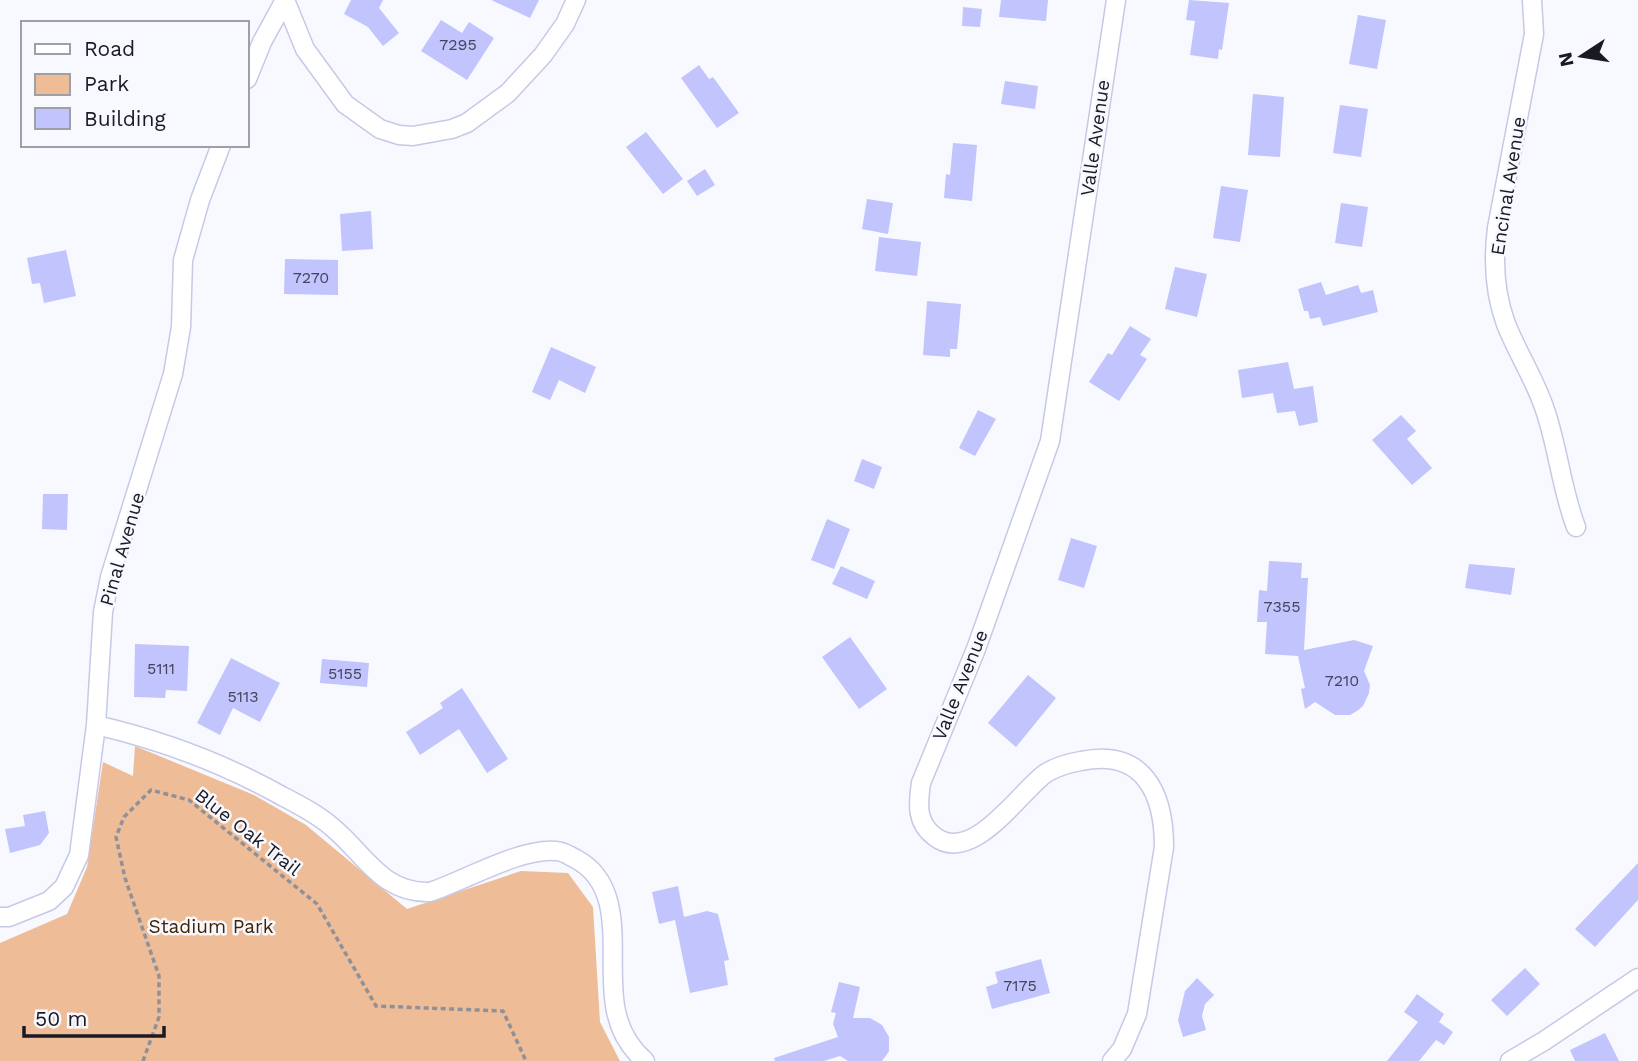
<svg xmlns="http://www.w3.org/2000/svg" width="1638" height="1061" font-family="'Work Sans',sans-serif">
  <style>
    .green { fill: #eebc96 }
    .building { fill: #c1c4fd }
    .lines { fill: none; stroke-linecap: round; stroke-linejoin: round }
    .street-casing { stroke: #c6c9e6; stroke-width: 21 }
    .path { stroke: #909098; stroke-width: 3.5; stroke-dasharray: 5 3.5; stroke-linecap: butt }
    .street { stroke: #fff; stroke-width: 18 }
    .labels { text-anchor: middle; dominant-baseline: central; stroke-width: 5; stroke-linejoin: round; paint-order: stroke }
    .number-label { font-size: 16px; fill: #44445a }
    .street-label { font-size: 19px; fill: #1a1a24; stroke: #f8f9ff }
    .park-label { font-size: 19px; fill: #442303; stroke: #f8f9ff }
  </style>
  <rect width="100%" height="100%" fill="#f8f9ff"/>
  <!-- green -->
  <path class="green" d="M 135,746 L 254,795 L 306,825 L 407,909 L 521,871 L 568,873 L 593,907 L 600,1022 L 620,1061 L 0,1061 L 0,943 L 67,914 L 87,867 L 103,762 L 133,776 Z"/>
  <!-- building -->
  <path class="building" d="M 351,0 L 383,0 L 379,8 L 399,33 L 383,46 L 368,27 L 344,14 Z
    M 491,0 L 539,0 L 530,18 Z
    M 1001,0 L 1048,0 L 1046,21 L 999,17 Z
    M 1189,0 L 1229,3 L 1222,50 L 1219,49 L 1218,59 L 1190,55 L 1195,21 L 1186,20 Z
    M 963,7 L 982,9 L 980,27 L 962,26 Z
    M 1358,15 L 1386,20 L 1377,69 L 1349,64 Z
    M 441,20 L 462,33 L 469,22 L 494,38 L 467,80 L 421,51 Z
    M 699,65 L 709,79 L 713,77 L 739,113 L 717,128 L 681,78 Z
    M 1005,81 L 1038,86 L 1035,109 L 1001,104 Z
    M 1253,94 L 1284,97 L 1280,157 L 1248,155 Z
    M 1340,105 L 1368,109 L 1361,157 L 1333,153 Z
    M 646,132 L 683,179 L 663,194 L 626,147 Z
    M 953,143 L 977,145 L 972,201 L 944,198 L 946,174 L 950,175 Z
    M 705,169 L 715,185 L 697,196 L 687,181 Z
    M 1221,186 L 1248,190 L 1240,242 L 1213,238 Z
    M 867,199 L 893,203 L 888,234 L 862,229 Z
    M 1341,203 L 1368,207 L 1362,247 L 1335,243 Z
    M 371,211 L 373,249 L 342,251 L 340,214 Z
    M 879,237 L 921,242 L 917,276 L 875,271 Z
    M 66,250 L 76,296 L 44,303 L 40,283 L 32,284 L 27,258 Z
    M 285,259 L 338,260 L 338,295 L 284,294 Z
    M 1175,267 L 1207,274 L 1197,317 L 1165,309 Z
    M 1321,282 L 1326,295 L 1358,285 L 1361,293 L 1373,290 L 1378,312 L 1323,326 L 1320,317 L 1310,319 L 1308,311 L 1304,311 L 1298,289 Z
    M 927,301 L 961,304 L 957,349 L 950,349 L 950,357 L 923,355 Z
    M 1130,326 L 1151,339 L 1140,355 L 1147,359 L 1119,401 L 1089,382 L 1108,353 L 1112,355 Z
    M 551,347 L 596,367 L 585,393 L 559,380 L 550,400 L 532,392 Z
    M 1288,362 L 1294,389 L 1313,386 L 1318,422 L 1299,426 L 1295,411 L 1277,413 L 1273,393 L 1242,398 L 1238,370 Z
    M 978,410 L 996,419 L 975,456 L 959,448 Z
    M 1401,415 L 1416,431 L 1407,439 L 1432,468 L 1412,485 L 1372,440 Z
    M 862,459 L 882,467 L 874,489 L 854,481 Z
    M 43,494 L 68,494 L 67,530 L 42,529 Z
    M 827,519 L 850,529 L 834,569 L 811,560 Z
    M 1071,538 L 1097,546 L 1084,588 L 1058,580 Z
    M 1269,561 L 1302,563 L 1301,578 L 1308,578 L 1304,650 L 1354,640 L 1373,646 L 1364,671 L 1370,685 L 1369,693 L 1363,706 L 1357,711 L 1350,715 L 1335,715 L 1315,702 L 1305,709 L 1301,689 L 1305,688 L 1298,656 L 1265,654 L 1267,622 L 1257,622 L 1259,590 L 1267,591 Z
    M 1469,564 L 1515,568 L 1511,595 L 1465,588 Z
    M 841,566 L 875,581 L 867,599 L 832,584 Z
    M 850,637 L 887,689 L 859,709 L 822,657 Z
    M 135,644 L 189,646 L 187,691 L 166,690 L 165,698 L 134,697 Z
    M 231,658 L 280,683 L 260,722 L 233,708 L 220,735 L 197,723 Z
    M 322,659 L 369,663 L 367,687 L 320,683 Z
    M 1028,675 L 1056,698 L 1016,747 L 988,723 Z
    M 462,688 L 508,759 L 487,773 L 459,729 L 420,755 L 406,732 L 443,708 L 440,703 Z
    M 45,811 L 49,833 L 40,845 L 10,853 L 5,829 L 25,826 L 23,815 Z
    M 1638,863 L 1638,900 L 1595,947 L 1575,929 Z
    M 678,886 L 684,917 L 707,911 L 718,914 L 729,960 L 724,961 L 728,985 L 690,993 L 675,920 L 659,924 L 652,892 Z
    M 1041,959 L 1050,993 L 992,1009 L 986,987 L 998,983 L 995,972 Z
    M 1525,968 L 1540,984 L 1507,1016 L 1491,1000 Z
    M 1197,978 L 1214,995 L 1205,1004 L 1202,1016 L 1206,1030 L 1183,1037 L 1178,1020 L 1185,991 Z
    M 839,982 L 860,987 L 853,1018 L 870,1018 L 882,1025 L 889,1037 L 889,1051 L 885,1057 L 882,1061 L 848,1061 L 840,1056 L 824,1061 L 775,1061 L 774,1058 L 838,1037 L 833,1024 L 836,1013 L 831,1012 Z
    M 1417,994 L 1444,1014 L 1439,1022 L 1453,1032 L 1444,1045 L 1436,1040 L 1419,1061 L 1387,1061 L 1418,1022 L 1404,1012 Z
    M 1605,1033 L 1619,1061 L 1575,1061 L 1570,1050 Z"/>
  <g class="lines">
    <defs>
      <path id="street" d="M 285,0 L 305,49 L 345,104 L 380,129 L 399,135 L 413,136 L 452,129 L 467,123 L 508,93 L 543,55 L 565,24 L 576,0
        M 1532,0 L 1534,34 L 1497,228 C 1493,260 1494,292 1506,324 C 1517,352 1534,378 1544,407 C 1558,446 1561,488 1576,527
        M 247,79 L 262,42 L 285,0
        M 96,725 C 161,740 223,763 282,796 C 299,805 317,814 332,827 C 365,854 382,894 430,892 C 464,881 522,847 556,851 C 563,851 570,856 576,859 C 630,888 605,962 616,1011 C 620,1031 630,1048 645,1061
        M 0,917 L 9,917 L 49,901 L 64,887 L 79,855 L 96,725 L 103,612 L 110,577 L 173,374 L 181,327 L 183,260 L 200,200 L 221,145
        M 1112,1061 L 1122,1049 L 1137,1014 L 1164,847 C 1164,794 1144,748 1081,761 C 1069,763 1056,767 1046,773 C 1021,790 972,867 934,836 C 916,822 918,804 921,783 L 976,649 L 1050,441 L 1116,0
        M 1510,1061 L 1544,1041 L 1638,978"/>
    </defs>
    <!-- street casing -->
    <use href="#street" class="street-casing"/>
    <!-- path -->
    <path class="path" d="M 143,1061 L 159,1017 L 159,976 L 125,878 L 116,837 L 124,817 L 151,790 L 189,800 L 317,904 L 376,1006 L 503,1011 L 526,1061"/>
    <!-- street -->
    <use href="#street" class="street"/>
  </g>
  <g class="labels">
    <!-- number labels -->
    <g class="number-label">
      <text x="458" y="44">7295</text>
      <text x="311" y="277">7270</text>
      <text x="1282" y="606">7355</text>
      <text x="161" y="668">5111</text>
      <text x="345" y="673">5155</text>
      <text x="1342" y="680">7210</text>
      <text x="243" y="696">5113</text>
      <text x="1020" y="985">7175</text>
    </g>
    <!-- street labels -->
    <g class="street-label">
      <text transform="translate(1095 138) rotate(-82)">Valle Avenue</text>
      <text transform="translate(1508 186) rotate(-81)">Encinal Avenue</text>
      <text transform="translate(122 549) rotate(-74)">Pinal Avenue</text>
      <text transform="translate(960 685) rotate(-68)">Valle Avenue</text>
      <text transform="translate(248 832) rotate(38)">Blue Oak Trail</text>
    </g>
    <!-- park labels -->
    <g class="park-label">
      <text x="211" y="926">Stadium Park</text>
    </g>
  </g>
  <!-- legend -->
  <rect x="21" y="21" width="228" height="126" fill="#f8f9ff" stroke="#9fa0a7" stroke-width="2"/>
  <rect x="35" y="44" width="35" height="10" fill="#ffffff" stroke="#9fa0a7" stroke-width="2"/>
  <text x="84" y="56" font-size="21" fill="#1a1a24">Road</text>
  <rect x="35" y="74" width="35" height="21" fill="#eebc96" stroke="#9fa0a7" stroke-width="2"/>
  <text x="84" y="91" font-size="21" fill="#1a1a24">Park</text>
  <rect x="35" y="108" width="35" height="21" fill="#c1c4fd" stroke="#9fa0a7" stroke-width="2"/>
  <text x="84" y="126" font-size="21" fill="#1a1a24">Building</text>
  <!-- north arrow -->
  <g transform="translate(1582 56) rotate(258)" stroke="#f8f9ff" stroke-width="5" paint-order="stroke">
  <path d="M0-5L12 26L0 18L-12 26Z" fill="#1a1a24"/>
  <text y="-10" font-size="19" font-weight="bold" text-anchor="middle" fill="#1a1a24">N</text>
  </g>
  <!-- scale -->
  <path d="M24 1026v10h140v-10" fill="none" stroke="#1a1a24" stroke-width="3.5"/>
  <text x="35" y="1026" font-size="21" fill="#1a1a24" stroke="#f8f9ff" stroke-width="5" paint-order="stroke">50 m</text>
</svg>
